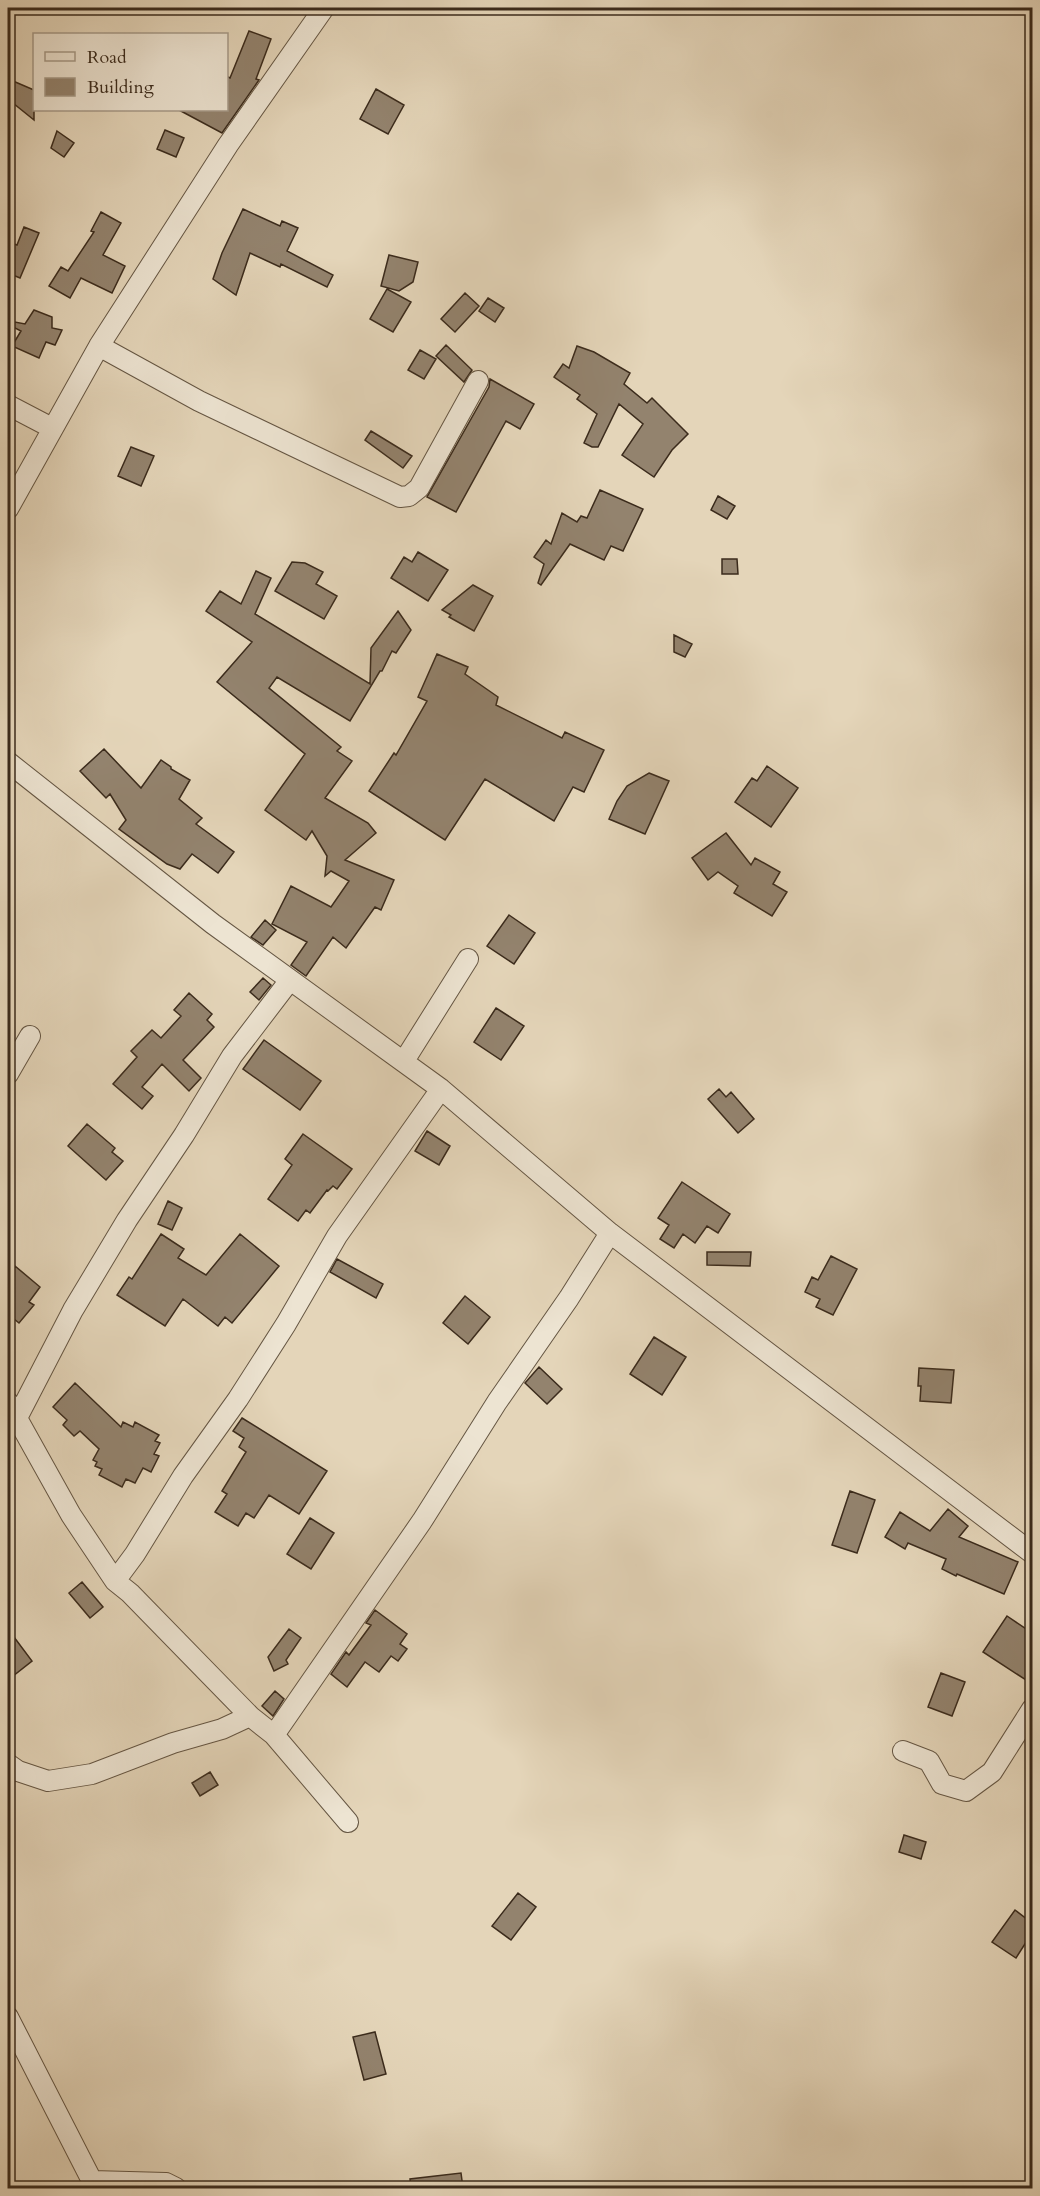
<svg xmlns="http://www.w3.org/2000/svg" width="1040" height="2196" font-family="Cardo,serif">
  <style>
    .building { fill: #93836e; stroke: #3b2b1c; stroke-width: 1.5 }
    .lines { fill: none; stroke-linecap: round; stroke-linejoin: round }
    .minor-casing { stroke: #655643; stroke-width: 22 }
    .minor { stroke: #ede4d2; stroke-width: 20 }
  </style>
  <rect width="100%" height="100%" fill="#e4d5b9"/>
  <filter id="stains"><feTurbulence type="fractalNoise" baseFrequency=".00333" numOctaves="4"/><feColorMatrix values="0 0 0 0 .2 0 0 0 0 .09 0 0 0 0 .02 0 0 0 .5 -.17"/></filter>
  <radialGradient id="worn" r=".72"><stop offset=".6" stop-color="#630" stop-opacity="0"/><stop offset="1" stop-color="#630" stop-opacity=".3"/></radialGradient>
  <!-- building -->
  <path class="building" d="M 249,31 L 271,39 L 256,79 L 259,80 L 222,133 L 179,110 L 226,110 L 226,76 L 230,78 Z
    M 13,81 L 34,90 L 34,120 L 8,99 Z
    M 376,89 L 404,105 L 388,134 L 360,119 Z
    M 165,130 L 184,138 L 176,157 L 157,149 Z
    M 57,131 L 74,143 L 64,157 L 51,148 Z
    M 243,209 L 280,226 L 282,221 L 298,228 L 287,251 L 333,275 L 327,287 L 281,264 L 280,267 L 250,253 L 236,295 L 213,279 L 222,253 Z
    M 101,212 L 121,223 L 103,255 L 125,266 L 112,293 L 81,278 L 70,298 L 49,286 L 61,267 L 68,271 L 94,232 L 91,231 Z
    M 24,227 L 39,233 L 20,278 L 8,273 L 8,242 L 17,245 Z
    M 389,255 L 418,262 L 413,282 L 399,291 L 381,286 Z
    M 387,289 L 411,302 L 393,332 L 370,319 Z
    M 465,293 L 479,306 L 455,332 L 441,319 Z
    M 488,298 L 504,308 L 495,322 L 479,311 Z
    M 34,310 L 52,317 L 52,328 L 62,330 L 55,345 L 46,342 L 39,358 L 12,346 L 21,331 L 13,327 L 15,322 L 25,324 Z
    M 446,345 L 472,370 L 464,382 L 436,356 Z
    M 577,346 L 594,352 L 630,373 L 624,384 L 647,403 L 652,398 L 688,434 L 672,450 L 654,477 L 622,455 L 643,424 L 619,404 L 598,447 L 592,447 L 584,443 L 597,414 L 577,399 L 580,395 L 554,377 L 563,364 L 569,368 Z
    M 420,350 L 436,359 L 424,379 L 408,370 Z
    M 490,379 L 534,404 L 520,429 L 506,421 L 456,512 L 427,497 L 489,387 Z
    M 371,431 L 412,456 L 403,468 L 365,440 Z
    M 131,447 L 154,456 L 141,486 L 118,476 Z
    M 600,490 L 643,509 L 623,551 L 611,546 L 604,560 L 570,544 L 541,585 L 538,583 L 544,564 L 534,557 L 546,540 L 551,544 L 562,513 L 577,522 L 581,516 L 587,518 Z
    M 718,496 L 735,506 L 727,519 L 711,510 Z
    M 418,552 L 448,570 L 428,601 L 391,578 L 404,557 L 412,562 Z
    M 722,559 L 737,559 L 738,574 L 722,574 Z
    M 292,562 L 305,563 L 323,572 L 316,584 L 337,596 L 324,619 L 275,591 Z
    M 256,571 L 271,578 L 255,614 L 370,684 L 371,648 L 398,611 L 411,630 L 396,653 L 392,651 L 382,671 L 380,671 L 350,721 L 277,677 L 269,688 L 341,747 L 337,751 L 352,761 L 325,798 L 368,823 L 376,833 L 345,860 L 394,880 L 381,910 L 375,907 L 346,948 L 333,937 L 306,976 L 291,965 L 307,942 L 272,924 L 291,886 L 331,907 L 349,881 L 331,871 L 325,876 L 327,856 L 312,831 L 306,840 L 265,810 L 305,754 L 217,682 L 252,642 L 206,611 L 220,591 L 241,604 Z
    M 473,585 L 493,596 L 474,631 L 449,617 L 451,615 L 442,610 Z
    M 674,635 L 692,644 L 685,657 L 674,652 Z
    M 437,654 L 468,667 L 465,674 L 498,697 L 496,705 L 562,738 L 565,732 L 604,750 L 584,792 L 573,787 L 554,821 L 485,779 L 445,840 L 369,791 L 394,753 L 396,755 L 427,701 L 418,697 Z
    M 104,749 L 141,788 L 161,760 L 171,767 L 171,769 L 190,780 L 179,799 L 202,818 L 196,824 L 234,852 L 218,873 L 192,854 L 180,869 L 167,864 L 119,829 L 126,820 L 110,794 L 106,798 L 80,771 Z
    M 767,766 L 798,788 L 771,827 L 735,802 L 752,778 L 757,781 Z
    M 649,773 L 669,781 L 645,834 L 609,819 L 617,801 L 627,786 Z
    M 726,833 L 751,865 L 755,858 L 780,872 L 773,884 L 787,892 L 772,916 L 734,893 L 738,886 L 718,872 L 708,880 L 692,858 Z
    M 509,915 L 535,933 L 514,964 L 487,946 Z
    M 265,920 L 276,930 L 263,945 L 251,937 Z
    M 263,978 L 271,985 L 259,1000 L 250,992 Z
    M 189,993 L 212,1014 L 207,1020 L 214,1027 L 183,1060 L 201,1078 L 189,1091 L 162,1064 L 142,1087 L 153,1096 L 142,1109 L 113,1084 L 137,1057 L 131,1051 L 152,1030 L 161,1038 L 181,1016 L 174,1010 Z
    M 496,1008 L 524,1026 L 501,1060 L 474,1042 Z
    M 264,1040 L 321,1081 L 300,1110 L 243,1069 Z
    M 719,1089 L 726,1097 L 731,1092 L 754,1119 L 738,1133 L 708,1099 Z
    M 87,1124 L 115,1148 L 112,1152 L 123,1161 L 106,1180 L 68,1146 Z
    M 427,1131 L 450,1146 L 439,1165 L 415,1151 Z
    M 303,1134 L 352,1169 L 337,1189 L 333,1186 L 328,1191 L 327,1190 L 310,1213 L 306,1210 L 298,1221 L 268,1199 L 292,1165 L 285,1159 Z
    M 682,1182 L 730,1214 L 718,1233 L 707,1226 L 695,1243 L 683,1234 L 674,1248 L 660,1239 L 669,1225 L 658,1218 Z
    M 168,1201 L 182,1208 L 172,1230 L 158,1224 Z
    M 161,1234 L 184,1249 L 178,1258 L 206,1275 L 240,1234 L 279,1266 L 232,1323 L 225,1317 L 218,1326 L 183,1299 L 165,1326 L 117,1295 L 129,1277 L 132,1279 Z
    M 707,1252 L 751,1252 L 750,1266 L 707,1265 Z
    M 831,1256 L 857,1269 L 833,1315 L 816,1307 L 820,1299 L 805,1292 L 812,1277 L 818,1280 Z
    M 337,1259 L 383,1284 L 376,1298 L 330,1272 Z
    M 15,1266 L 40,1287 L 29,1302 L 34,1305 L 19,1323 L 8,1314 L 8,1275 Z
    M 465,1296 L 490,1317 L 468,1344 L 443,1323 Z
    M 654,1337 L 686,1357 L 662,1395 L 630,1374 Z
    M 539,1367 L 562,1389 L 547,1404 L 525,1383 Z
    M 919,1368 L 954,1370 L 951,1403 L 920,1401 L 921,1386 L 918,1386 Z
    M 75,1383 L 121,1427 L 123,1422 L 133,1427 L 135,1422 L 159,1435 L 155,1441 L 160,1443 L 154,1454 L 159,1456 L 151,1472 L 143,1468 L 135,1483 L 126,1479 L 122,1487 L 99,1475 L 102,1469 L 95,1466 L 97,1462 L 93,1460 L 99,1449 L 80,1431 L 74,1436 L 63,1425 L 67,1420 L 53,1407 Z
    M 242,1418 L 327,1471 L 299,1514 L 269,1495 L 254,1518 L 246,1513 L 238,1526 L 215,1512 L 227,1494 L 222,1491 L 246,1452 L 239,1447 L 244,1438 L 233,1431 Z
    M 850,1491 L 875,1500 L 857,1553 L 832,1545 Z
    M 948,1509 L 968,1526 L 959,1537 L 1018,1562 L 1004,1594 L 957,1574 L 956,1576 L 942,1569 L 946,1559 L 908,1543 L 905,1549 L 885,1537 L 900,1512 L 930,1531 Z
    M 310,1518 L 334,1533 L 311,1569 L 287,1554 Z
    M 82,1582 L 103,1607 L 90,1618 L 69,1593 Z
    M 375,1610 L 407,1634 L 400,1644 L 407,1649 L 398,1661 L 391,1656 L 379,1672 L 365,1662 L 347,1687 L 331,1674 L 346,1652 L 349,1655 L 371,1625 L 366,1623 Z
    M 1007,1616 L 1032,1633 L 1032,1669 L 1026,1680 L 983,1652 Z
    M 8,1629 L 32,1661 L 8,1680 Z
    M 289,1629 L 301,1638 L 286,1660 L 288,1664 L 274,1671 L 268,1657 Z
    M 941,1673 L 965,1682 L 952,1716 L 928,1707 Z
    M 275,1691 L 284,1699 L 273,1716 L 262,1706 Z
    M 210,1772 L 218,1785 L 200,1796 L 192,1783 Z
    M 904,1835 L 926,1842 L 921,1859 L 899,1852 Z
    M 518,1893 L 536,1907 L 511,1940 L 492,1926 Z
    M 1015,1910 L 1032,1923 L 1032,1933 L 1016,1958 L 992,1942 Z
    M 375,2032 L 386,2074 L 364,2080 L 353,2037 Z
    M 461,2173 L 463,2188 L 411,2188 L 410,2179 Z"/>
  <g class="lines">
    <defs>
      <path id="minor" d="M 99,346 L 199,401 L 400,497 L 409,496 L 419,488 L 478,381
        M 8,405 L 52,428
        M 8,509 L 99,346 L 228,145 L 324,8
        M 8,762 L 213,924 L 441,1089 L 610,1233 L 1032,1553
        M 404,1061 L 468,959
        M 8,1074 L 30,1036
        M 8,1402 L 71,1515 L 115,1581 L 130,1593 L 250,1716 L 274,1735 L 348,1822
        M 17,1418 L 73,1310 L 127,1220 L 184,1135 L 232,1056 L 290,980
        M 115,1581 L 135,1554 L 183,1476 L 238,1399 L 286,1324 L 337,1236 L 441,1089
        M 274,1735 L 422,1521 L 497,1402 L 569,1298 L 610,1233
        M 903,1751 L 929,1761 L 942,1784 L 966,1791 L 992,1772 L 1032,1709
        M 8,1764 L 18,1771 L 48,1781 L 92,1774 L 173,1743 L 222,1729 L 250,1716
        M 8,2017 L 92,2181 L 166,2183 L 176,2188"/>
    </defs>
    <!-- minor casing -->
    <use href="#minor" class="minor-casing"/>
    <!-- minor -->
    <use href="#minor" class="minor"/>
  </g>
  <!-- margin -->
  <rect width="1040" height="2196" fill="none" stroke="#e4d5b9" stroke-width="30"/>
  <rect x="9" y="9" width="1022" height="2178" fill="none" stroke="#3b2b1c" stroke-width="3"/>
  <rect x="15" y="15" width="1010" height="2166" fill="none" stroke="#3b2b1c" stroke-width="1.5"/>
  <!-- legend -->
  <rect x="33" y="33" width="195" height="78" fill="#ede4d2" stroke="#a69a89" stroke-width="1.5"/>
  <rect x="45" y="52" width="30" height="9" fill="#ede4d2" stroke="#a69a89" stroke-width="1.5"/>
  <text x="87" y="63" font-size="18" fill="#3b2b1c">Road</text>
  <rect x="45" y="78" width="30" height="18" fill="#93836e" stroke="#a69a89" stroke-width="1.5"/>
  <text x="87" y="93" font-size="18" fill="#3b2b1c">Building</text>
  <rect width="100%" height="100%" filter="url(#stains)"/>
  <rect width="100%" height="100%" fill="url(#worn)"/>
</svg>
